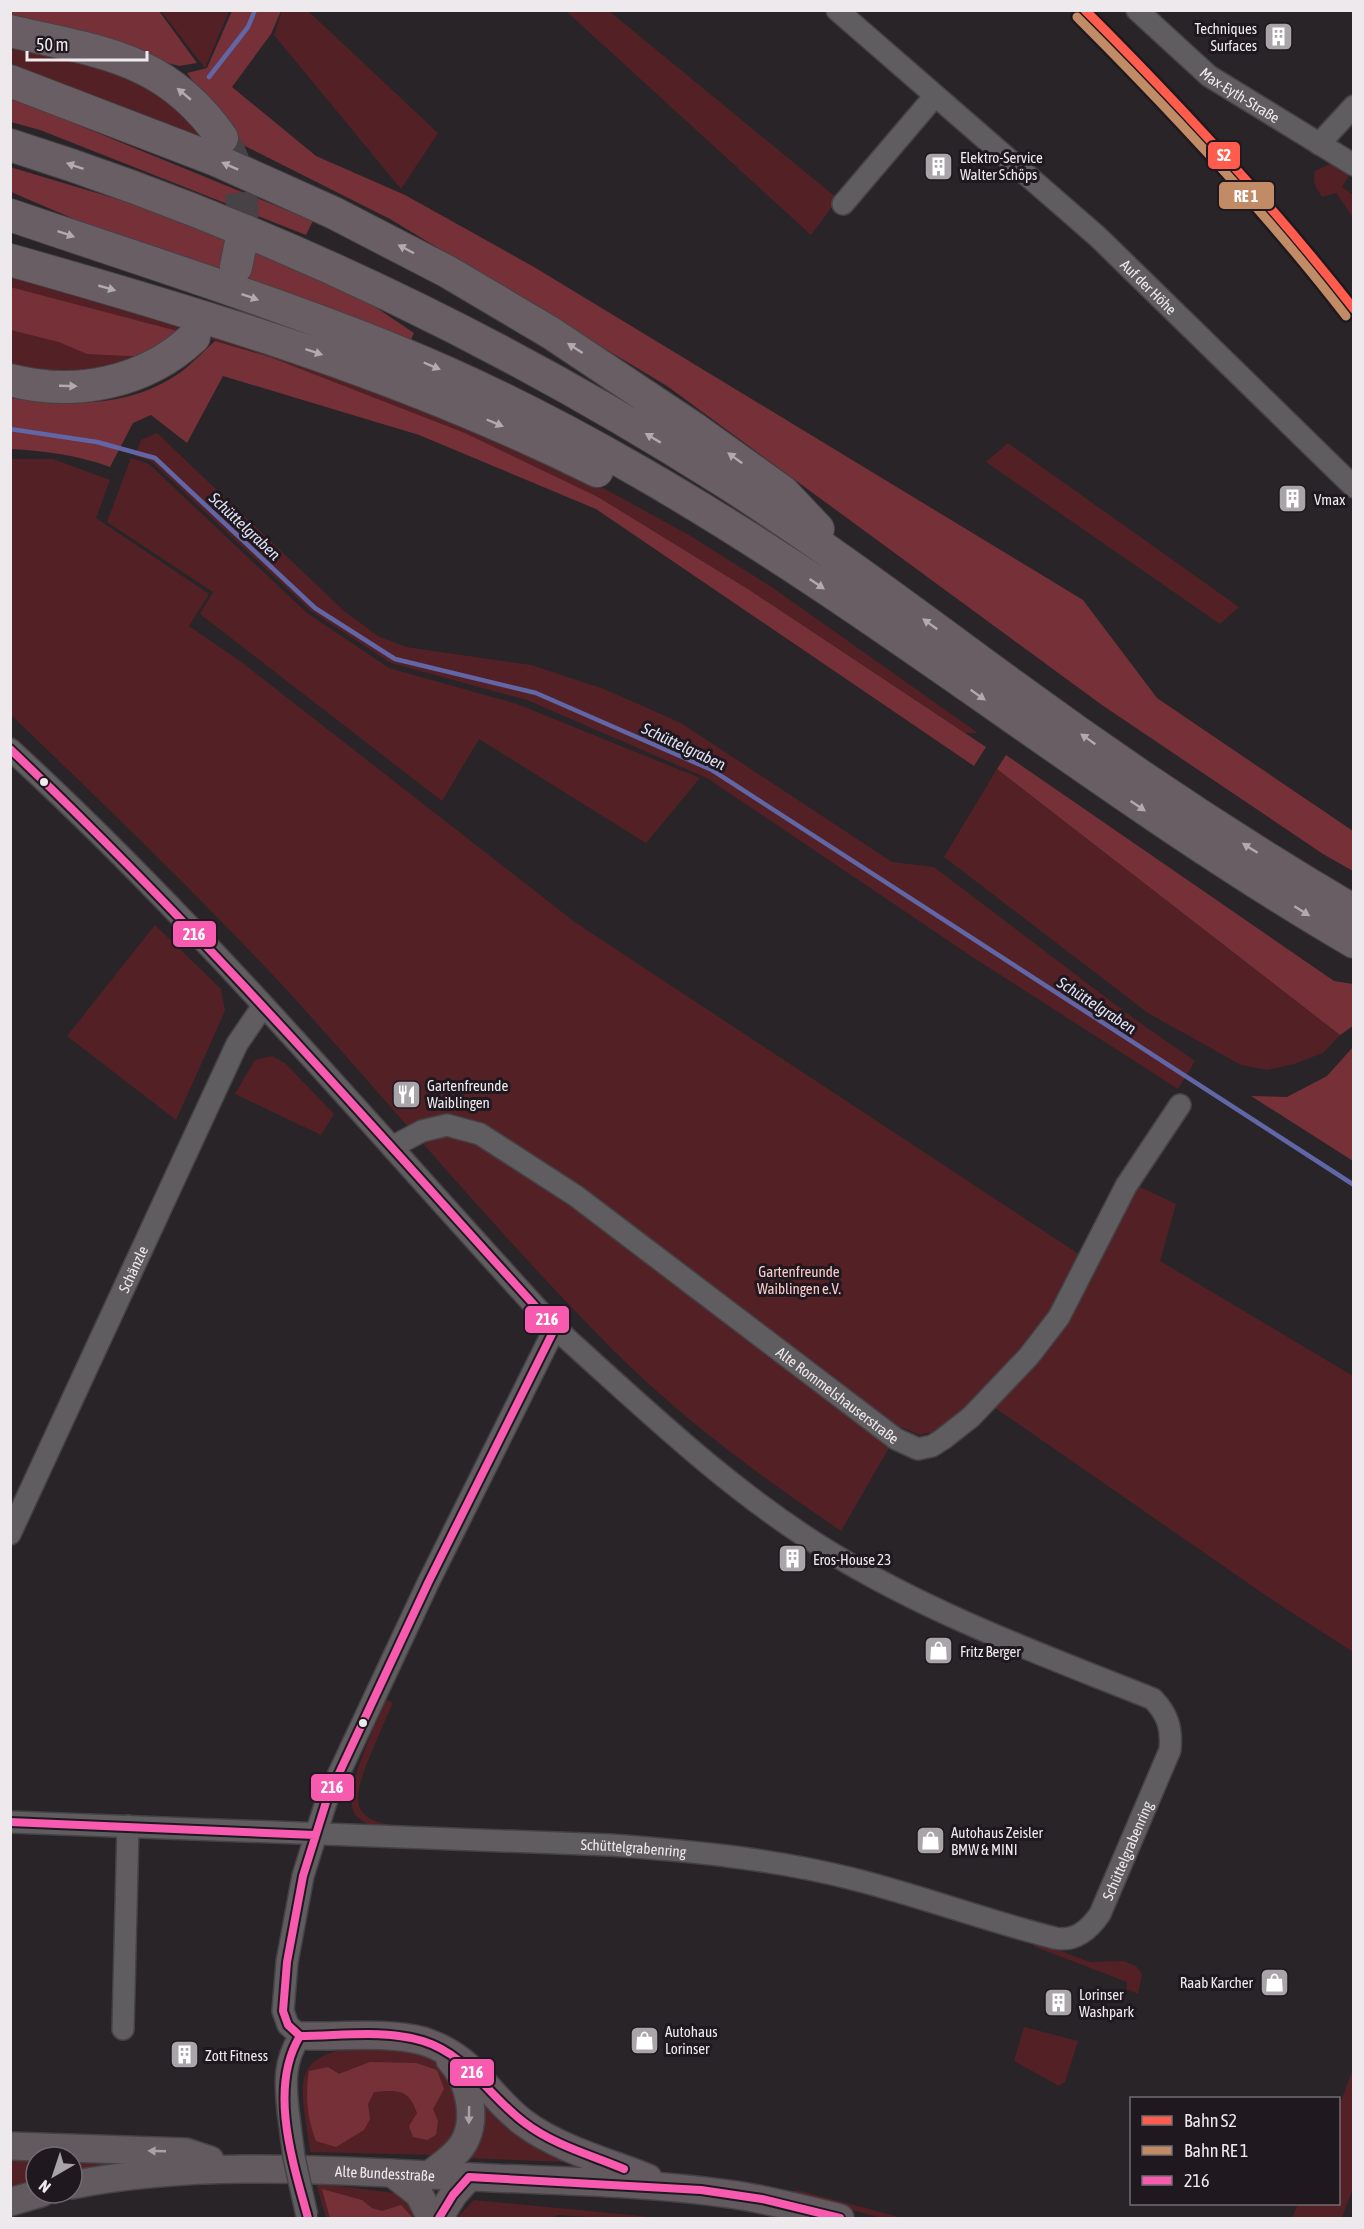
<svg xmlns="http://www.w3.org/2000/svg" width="1364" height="2229" font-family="'Asap Condensed',sans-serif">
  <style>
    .green { fill: #532125 }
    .forest { fill: #753137 }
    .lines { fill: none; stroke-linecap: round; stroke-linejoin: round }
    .stream { stroke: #6066a6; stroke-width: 4.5 }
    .highway-tunnel { stroke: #464246; stroke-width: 32; stroke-dasharray: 32 16; stroke-linecap: butt }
    .minor-casing { stroke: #454245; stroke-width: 24 }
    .major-casing { stroke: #454245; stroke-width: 30 }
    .highway-casing { stroke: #454245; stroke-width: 34 }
    .minor { stroke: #5f5d5f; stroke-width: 21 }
    .major { stroke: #635a5f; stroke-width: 27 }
    .highway { stroke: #695e64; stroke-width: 32 }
    .minor-bridge-casing { stroke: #454245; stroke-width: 24; stroke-linecap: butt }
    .minor-bridge { stroke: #5f5d5f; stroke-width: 21 }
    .bus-1-casing { stroke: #1f191f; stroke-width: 12 }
    .bus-1 { stroke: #f75aaf; stroke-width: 8 }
    .rail-1-casing { stroke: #1f191f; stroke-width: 14 }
    .rail-2-casing { stroke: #1f191f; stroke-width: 14 }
    .rail-1 { stroke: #ff5c4e; stroke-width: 9 }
    .rail-2 { stroke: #c18c65; stroke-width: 9 }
    .oneway { fill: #b2aaaf }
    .oneway2 { fill: #a8a2a6 }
    .bus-dot { fill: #eee9ed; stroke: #1f191f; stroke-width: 2 }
    .labels { text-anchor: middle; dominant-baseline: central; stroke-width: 6; stroke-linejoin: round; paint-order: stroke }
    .poi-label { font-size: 15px; fill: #eee9ed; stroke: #1f191f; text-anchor: start }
    .street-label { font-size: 15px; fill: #eee9ed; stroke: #1f191f }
    .park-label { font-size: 15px; fill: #fbcbcb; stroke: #1f191f }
    .water-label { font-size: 16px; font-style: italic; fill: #e0e3f7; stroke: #1f191f }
    .line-badge { stroke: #1f191f; stroke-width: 2 }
    .badge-label { font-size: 16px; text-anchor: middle; font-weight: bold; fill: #fff }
  </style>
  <rect width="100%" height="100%" fill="#282428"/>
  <!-- green -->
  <path class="green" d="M 161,11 L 229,11 L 205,68 Z
    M 282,11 L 308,11 L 438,133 L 401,189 L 274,35 Z
    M 566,11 L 609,11 L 838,199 L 811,235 Z
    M 10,38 L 147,79 L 208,139 L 11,64 Z
    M 1330,164 L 1349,176 L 1342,187 L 1353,195 L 1353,217 L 1336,193 L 1322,197 C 1316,188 1312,182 1315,171 Z
    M 10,273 L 283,353 L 552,460 L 689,535 L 773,588 L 978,733 L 965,733 L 751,591 L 598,497 L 465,433 L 270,357 L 187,332 L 124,372 L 11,371 Z
    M 157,433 L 344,611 L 378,636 L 406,647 L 531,665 L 604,689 L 681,723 L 892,862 L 934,867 L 1133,1018 L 1195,1061 L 1178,1089 L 971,956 L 707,778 L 527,700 L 391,663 L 311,611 L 151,461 L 135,456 L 141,440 Z
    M 1008,443 L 1239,607 L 1220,624 L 986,462 Z
    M 131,458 L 149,464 L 307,613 L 389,668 L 517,704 L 700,778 L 646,843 L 479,739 L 442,801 L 200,614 L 213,592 L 107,522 Z
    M 10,459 L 53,459 L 110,480 L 96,518 L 209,594 L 189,626 L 240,661 L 576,923 L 1094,1264 L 1136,1185 L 1176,1204 L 1160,1261 L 1353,1376 L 1353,1652 L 1271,1599 L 978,1396 L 941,1430 L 920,1435 L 901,1427 L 841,1531 C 761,1477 681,1418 612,1349 C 498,1234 394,1108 285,988 C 197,894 104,804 11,715 Z
    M 997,769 L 1340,1035 L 1323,1053 L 1294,1064 L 1267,1070 L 1241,1065 L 1148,1013 L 944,857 Z
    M 155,925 L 221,989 L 225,1011 L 176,1120 L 67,1036 Z
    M 272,1056 L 285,1063 L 334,1114 L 321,1135 L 235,1094 L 255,1060 Z
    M 386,1700 L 393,1702 C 385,1721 377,1739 369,1758 C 352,1801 349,1822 403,1826 L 403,1831 C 387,1829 366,1828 355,1814 C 340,1795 377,1723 386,1700 Z
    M 1039,1943 L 1090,1962 L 1123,1961 L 1136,1966 L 1142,1974 L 1138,1994 L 1127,1989 L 1127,1982 L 1033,1946 Z
    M 1024,2027 L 1078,2041 L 1065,2082 L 1059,2086 L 1014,2061 Z
    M 369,2046 L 433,2054 L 458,2083 L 458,2136 L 435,2155 L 310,2152 C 302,2085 284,2053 369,2046 Z
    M 1353,2069 L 1353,2188 L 1342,2218 L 1292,2218 L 1298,2204 L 1338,2204 L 1339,2106 Z
    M 475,2090 L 568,2156 L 566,2162 L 465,2158 Z
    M 10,2151 L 130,2157 L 130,2159 L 72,2172 L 72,2157 L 36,2157 L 36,2182 L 11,2189 Z
    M 316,2183 L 402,2194 L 422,2218 L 326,2218 Z
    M 797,2190 L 903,2218 L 882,2218 L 789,2193 Z
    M 474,2200 L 663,2218 L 602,2218 L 559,2215 L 550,2218 L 457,2218 Z"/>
  <!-- forest -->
  <path class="forest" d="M 10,11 L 159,11 L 197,63 L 179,66 L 11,20 Z
    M 232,11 L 281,11 L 271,34 L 232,87 L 316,156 L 405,195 L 534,267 L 1083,600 L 1157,698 L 1353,831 L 1353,871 L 1323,854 L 1102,705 L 667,386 L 390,219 L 237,142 L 187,73 L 207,68 Z
    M 10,97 L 313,221 L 306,235 L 40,130 L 11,122 Z
    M 10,167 L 127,202 L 228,239 L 219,271 L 88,225 L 11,192 Z
    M 255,250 L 359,296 L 414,333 L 410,342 L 247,280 Z
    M 10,287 L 181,332 L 150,357 L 87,354 L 59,342 L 11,330 Z
    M 215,341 L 270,357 L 465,433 L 598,497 L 751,591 L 986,747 L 974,766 L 596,509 L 419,435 L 223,376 L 187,443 L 151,415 L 133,423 L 110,467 C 77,455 46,451 11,449 L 10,398 C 71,405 128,409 181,372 C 193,363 204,351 215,341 Z
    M 1006,755 L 1334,981 L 1353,984 L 1353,1026 L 1340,1035 L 997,769 Z
    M 1353,1047 L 1353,1161 L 1251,1096 L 1287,1097 L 1327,1076 Z
    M 370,2062 L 416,2063 L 437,2070 L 444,2089 L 433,2109 L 438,2121 L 436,2135 L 427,2140 L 413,2137 L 409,2126 L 417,2113 C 409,2088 397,2090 374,2092 L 368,2104 L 370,2119 L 364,2130 L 336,2147 L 316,2141 C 307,2118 305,2095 309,2071 L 328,2067 L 339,2074 Z
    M 322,2189 L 362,2200 L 372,2208 L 382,2211 L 401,2205 L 413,2218 L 330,2218 Z"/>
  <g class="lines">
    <!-- stream -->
    <path class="stream" d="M 209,77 L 248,27 L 255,10
      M 10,429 L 97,442 L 155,458 L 315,608 L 395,659 L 536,693 L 712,770 L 1354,1185"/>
    <!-- highway-tunnel -->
    <path class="highway-tunnel" d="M 227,147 C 243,176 244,210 241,242"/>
    <defs>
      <g id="minor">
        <path id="s1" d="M 837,10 L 1098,237 L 1354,487"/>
        <path id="s2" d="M 1137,10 L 1209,76 L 1354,165"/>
        <path d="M 1319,144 L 1354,106"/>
        <path d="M 843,204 L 934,97"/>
        <path d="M 10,749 C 205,928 376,1133 555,1328 L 428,1583 L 327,1799 L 303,1876 L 287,1962 L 283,2011 L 288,2025 L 300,2036 C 284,2061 285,2082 288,2110"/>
        <path id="s3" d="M 392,1147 L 422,1131 L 447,1125 L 480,1134 L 576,1196 L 896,1439 L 918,1449 L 932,1446 L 943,1439 L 971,1417 L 1029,1356 L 1059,1317 L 1126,1186 L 1180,1105"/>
        <path id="s4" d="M 10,1534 L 237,1044 L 263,1006"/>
        <path id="s5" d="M 10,1822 L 610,1845 C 692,1851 774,1859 853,1879 C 921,1896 987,1921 1055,1938 C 1075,1942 1089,1930 1100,1914 L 1170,1750 C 1172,1728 1168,1715 1153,1699 C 1043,1655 930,1614 828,1551 C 727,1489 642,1406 555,1328"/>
        <path d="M 123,2029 L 128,1826"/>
      </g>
      <g id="major">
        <path d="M 300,2036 C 338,2037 387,2031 423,2041 C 476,2058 484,2093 524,2123 C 559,2149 608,2162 648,2178"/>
        <path d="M 10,2146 L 186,2152 L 210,2160"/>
        <path d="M 392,2173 L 419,2194 L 431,2218"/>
        <path d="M 429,2175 C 440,2166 452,2159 461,2147 C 479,2122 470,2081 450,2060"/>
        <path id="s6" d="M 72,2185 C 205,2159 337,2171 471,2177 C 557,2181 644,2182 729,2194 C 767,2199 803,2209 840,2218"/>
        <path d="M 10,2202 L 41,2193"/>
        <path d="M 439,2218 L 453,2195 L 469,2177"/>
      </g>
      <path id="highway" d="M 10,31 C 100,52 166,57 222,138
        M 10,81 L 216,160 L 334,213 L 448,272 L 551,333 L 695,429 L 783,492 L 818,529
        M 10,145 C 263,225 498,338 722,480 C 823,544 918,616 1015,687 C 1124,767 1237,842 1354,911
        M 10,215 C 139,259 270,300 396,351 C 480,385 560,426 638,471 C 886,613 1107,798 1354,942
        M 10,260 C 215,318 406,376 597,471
        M 236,267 L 241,242
        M 10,380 C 75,397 145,383 194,337"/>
    </defs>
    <!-- minor casing -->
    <use href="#minor" class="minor-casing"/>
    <!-- major casing -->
    <use href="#major" class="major-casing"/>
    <!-- highway casing -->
    <use href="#highway" class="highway-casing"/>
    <!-- minor -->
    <use href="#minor" class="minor"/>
    <!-- major -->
    <use href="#major" class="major"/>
    <!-- highway -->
    <use href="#highway" class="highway"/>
    <defs>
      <path id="minor-bridge" d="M 288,2110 L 294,2157 L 307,2216"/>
    </defs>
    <!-- minor-bridge casing -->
    <use href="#minor-bridge" class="minor-bridge-casing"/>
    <!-- minor-bridge -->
    <use href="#minor-bridge" class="minor-bridge"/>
    <defs>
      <path id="bus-1" d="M 10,749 C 203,932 377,1132 555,1328 L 428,1583 L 327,1799 L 303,1876 L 287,1962 L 283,2011 L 288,2025 L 300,2036
        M 10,1822 L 315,1835
        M 300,2036 C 340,2036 384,2029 423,2041 C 468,2055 488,2096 525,2123 C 554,2145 591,2155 624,2169
        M 300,2036 C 268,2088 293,2163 308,2218
        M 439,2218 L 453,2195 L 469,2177 L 701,2190 L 762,2199 L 840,2218"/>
    </defs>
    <!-- bus-1 casing -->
    <use href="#bus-1" class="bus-1-casing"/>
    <!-- bus-1 -->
    <use href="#bus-1" class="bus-1"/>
    <defs>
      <path id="rail-1" d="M 1085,10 C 1180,105 1271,203 1354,309"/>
      <path id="rail-2" d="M 1077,17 C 1172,112 1264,210 1346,316"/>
    </defs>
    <!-- rail-1 casing -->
    <use href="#rail-1" class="rail-1-casing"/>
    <!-- rail-2 casing -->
    <use href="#rail-2" class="rail-2-casing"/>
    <!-- rail-1 -->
    <use href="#rail-1" class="rail-1"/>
    <!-- rail-2 -->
    <use href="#rail-2" class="rail-2"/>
  </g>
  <!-- one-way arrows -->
  <defs><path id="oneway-solid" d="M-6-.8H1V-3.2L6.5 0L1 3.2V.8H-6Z" transform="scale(1.5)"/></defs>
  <g class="oneway">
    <use href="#oneway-solid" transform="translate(184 94) rotate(-140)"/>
    <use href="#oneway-solid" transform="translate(75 166) rotate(-161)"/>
    <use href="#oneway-solid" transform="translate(230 166) rotate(-156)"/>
    <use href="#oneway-solid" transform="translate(66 234) rotate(19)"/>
    <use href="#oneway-solid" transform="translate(406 249) rotate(-152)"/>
    <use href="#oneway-solid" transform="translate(107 288) rotate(16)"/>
    <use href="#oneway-solid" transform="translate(250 297) rotate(19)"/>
    <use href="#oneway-solid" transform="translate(575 348) rotate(-147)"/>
    <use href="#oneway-solid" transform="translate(314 352) rotate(18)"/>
    <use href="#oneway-solid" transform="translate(432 366) rotate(23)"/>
    <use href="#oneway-solid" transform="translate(68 386) rotate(2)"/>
    <use href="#oneway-solid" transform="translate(495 423) rotate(23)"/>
    <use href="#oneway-solid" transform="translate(653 438) rotate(-149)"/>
    <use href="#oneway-solid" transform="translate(735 458) rotate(-144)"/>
    <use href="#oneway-solid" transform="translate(817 584) rotate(34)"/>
    <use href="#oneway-solid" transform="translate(930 624) rotate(-144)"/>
    <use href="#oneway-solid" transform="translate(978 695) rotate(35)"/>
    <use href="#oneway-solid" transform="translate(1088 739) rotate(-145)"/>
    <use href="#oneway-solid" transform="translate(1138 806) rotate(34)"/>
    <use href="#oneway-solid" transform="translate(1250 848) rotate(-148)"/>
    <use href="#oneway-solid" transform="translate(1302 911) rotate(32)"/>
  </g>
  <g class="oneway2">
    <use href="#oneway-solid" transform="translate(469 2115) rotate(91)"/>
    <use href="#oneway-solid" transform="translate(157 2151) rotate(-178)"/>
  </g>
  <!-- icons -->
  <defs>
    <symbol id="building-square" viewBox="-11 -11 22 22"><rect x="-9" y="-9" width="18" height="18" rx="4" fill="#a9a4a8" stroke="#1f191f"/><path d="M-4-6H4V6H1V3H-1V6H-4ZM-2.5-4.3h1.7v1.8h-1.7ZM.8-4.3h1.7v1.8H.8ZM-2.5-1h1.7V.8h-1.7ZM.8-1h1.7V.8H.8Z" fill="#fff"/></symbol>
    <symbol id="restaurant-square" viewBox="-11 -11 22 22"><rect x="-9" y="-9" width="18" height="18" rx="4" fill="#a9a4a8" stroke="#1f191f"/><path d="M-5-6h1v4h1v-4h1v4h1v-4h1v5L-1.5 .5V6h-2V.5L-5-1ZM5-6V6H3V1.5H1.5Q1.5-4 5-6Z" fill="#fff"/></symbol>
    <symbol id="shop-square" viewBox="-11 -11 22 22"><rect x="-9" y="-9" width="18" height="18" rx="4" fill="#a9a4a8" stroke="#1f191f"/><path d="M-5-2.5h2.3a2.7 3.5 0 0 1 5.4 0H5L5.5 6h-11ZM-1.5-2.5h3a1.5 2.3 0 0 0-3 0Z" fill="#fff"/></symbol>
  </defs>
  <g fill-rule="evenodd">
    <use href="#building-square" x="1262" y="20" width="33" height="33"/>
    <use href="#building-square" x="922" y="150" width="33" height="33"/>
    <use href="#building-square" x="1276" y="482" width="33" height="33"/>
    <use href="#restaurant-square" x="390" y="1078" width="33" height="33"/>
    <use href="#building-square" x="776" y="1542" width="33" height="33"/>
    <use href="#shop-square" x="922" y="1634" width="33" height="33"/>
    <use href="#shop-square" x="914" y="1824" width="33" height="33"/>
    <use href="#shop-square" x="1258" y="1966" width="33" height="33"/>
    <use href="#building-square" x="1042" y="1986" width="33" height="33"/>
    <use href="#shop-square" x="628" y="2024" width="33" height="33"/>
    <use href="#building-square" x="168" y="2038" width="33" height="33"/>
  </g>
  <!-- markers -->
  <g class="bus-dot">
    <circle cx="44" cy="782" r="5"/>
    <circle cx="363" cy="1723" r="5"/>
  </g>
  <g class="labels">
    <!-- poi labels -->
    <g class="poi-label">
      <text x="1257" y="28" text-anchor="end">Techniques<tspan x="1257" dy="17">Surfaces</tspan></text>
      <text x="960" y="157">Elektro-Service<tspan x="960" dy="17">Walter Schöps</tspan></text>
      <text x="1314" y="499">Vmax</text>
      <text x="427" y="1085">Gartenfreunde<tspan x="427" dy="17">Waiblingen</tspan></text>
      <text x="813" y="1559">Eros-House 23</text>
      <text x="960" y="1651">Fritz Berger</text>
      <text x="951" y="1832">Autohaus Zeisler<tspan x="951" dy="17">BMW &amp; MINI</tspan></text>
      <text x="1253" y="1982" text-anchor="end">Raab Karcher</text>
      <text x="1079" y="1994">Lorinser<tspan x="1079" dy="17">Washpark</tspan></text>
      <text x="665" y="2031">Autohaus<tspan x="665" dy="17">Lorinser</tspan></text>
      <text x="205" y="2055">Zott Fitness</text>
    </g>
    <!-- street labels -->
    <g class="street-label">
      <text stroke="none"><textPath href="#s2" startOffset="134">Max-Eyth-Straße</textPath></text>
      <text stroke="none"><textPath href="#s1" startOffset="417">Auf der Höhe</textPath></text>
      <text stroke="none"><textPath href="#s4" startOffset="292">Schänzle</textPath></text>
      <text stroke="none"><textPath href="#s3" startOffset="537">Alte Rommelshauserstraße</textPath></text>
      <text stroke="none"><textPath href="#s5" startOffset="624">Schüttelgrabenring</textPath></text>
      <text stroke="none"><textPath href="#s5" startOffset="1180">Schüttelgrabenring</textPath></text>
      <text stroke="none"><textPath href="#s6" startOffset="314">Alte Bundesstraße</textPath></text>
    </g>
    <!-- park labels -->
    <g class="park-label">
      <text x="799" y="1271">Gartenfreunde<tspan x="799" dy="17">Waiblingen e.V.</tspan></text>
    </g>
    <!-- water labels -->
    <g class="water-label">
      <text transform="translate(245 526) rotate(43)">Schüttelgraben</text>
      <text transform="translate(684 746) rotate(25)">Schüttelgraben</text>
      <text transform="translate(1097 1005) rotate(33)">Schüttelgraben</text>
    </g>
  </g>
  <g class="line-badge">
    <rect x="1207" y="141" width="34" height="29" rx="6" fill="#ff5c4e"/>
    <rect x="1218" y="181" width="57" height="29" rx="6" fill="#c18c65"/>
    <rect x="172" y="920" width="45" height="28" rx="6" fill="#f75aaf"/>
    <rect x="524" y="1305" width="46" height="29" rx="6" fill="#f75aaf"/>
    <rect x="310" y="1773" width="45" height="29" rx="6" fill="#f75aaf"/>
    <rect x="449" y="2058" width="46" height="29" rx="6" fill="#f75aaf"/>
  </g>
  <g class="badge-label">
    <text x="1224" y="161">S2</text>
    <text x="1246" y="202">RE 1</text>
    <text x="194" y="940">216</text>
    <text x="547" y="1325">216</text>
    <text x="332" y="1793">216</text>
    <text x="472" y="2078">216</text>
  </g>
  <!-- border -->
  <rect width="1364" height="2229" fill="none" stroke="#eee9ed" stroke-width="24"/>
  <!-- legend -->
  <rect x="1130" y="2097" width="210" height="108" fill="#1f191f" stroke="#726c71" stroke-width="1.5"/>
  <rect x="1142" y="2116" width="30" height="9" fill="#ff5c4e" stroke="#726c71" stroke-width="1.5"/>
  <text x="1184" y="2127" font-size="18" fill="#eee9ed">Bahn S2</text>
  <rect x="1142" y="2146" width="30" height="9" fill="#c18c65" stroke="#726c71" stroke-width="1.5"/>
  <text x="1184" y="2157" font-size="18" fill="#eee9ed">Bahn RE 1</text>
  <rect x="1142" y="2176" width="30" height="9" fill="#f75aaf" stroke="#726c71" stroke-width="1.5"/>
  <text x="1184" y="2187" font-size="18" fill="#eee9ed">216</text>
  <!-- north arrow -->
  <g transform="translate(54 2175) rotate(219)"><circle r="28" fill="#1f191f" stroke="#726c71" stroke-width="1.5"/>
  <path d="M0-4.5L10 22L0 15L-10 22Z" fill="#a9a4a8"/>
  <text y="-9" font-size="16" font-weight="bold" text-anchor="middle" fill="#eee9ed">N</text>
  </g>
  <!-- scale -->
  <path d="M27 51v9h120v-9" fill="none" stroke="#eee9ed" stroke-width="3"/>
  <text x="36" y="51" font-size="18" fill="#eee9ed" stroke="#1f191f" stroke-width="4.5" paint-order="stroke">50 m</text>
</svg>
